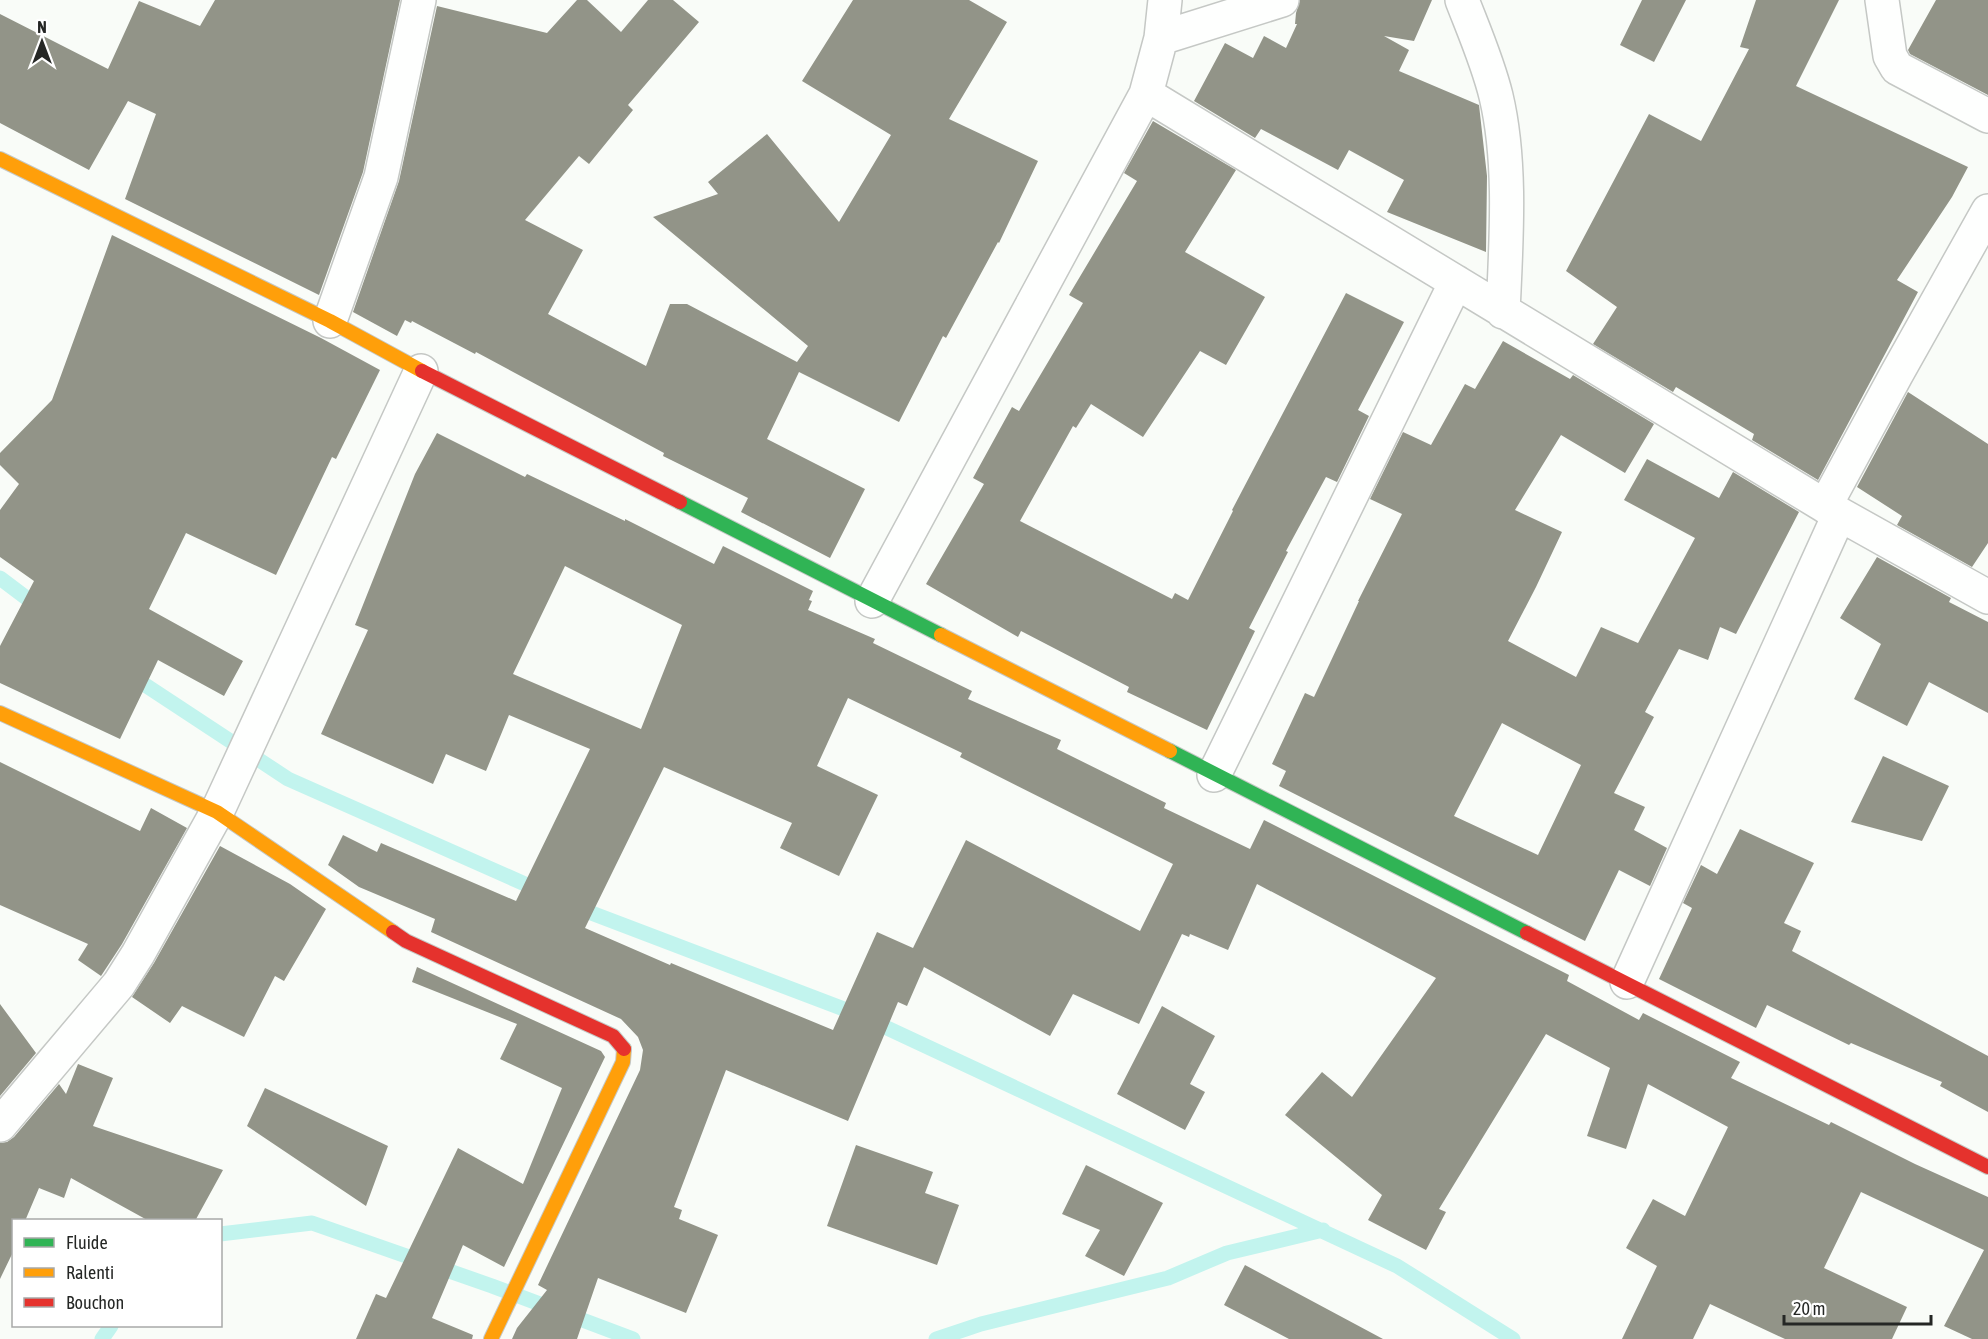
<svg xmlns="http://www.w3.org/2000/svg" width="1988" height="1339" font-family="'Asap Condensed',sans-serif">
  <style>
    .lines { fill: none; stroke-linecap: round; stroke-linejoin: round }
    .stream { stroke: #c2f4ee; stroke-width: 15 }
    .building { fill: #929488; fill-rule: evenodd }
    .street-casing { stroke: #c5c8c5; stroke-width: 36 }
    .fast-casing { stroke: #c5c8c5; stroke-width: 16 }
    .slow-casing { stroke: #c5c8c5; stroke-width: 16 }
    .jam-casing { stroke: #c5c8c5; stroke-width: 16 }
    .street { stroke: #fefffe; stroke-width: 33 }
    .fast { stroke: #30b455; stroke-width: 14 }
    .slow { stroke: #ff9f0a; stroke-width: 14 }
    .jam { stroke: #e5322d; stroke-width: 14 }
  </style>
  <rect width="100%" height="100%" fill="#f9fcf8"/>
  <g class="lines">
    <!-- stream -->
    <path class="stream" d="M 0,578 L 41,609
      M 130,675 L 288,779 L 543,892
      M 573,906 L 857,1014 L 1397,1266 L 1513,1339
      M 220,1234 L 312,1223 L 492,1286 L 633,1339
      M 102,1339 L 111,1326
      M 936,1339 L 981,1324 L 1168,1278 L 1227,1253 L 1323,1230"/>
  </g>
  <!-- building -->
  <path class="building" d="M 215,0 L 400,0 L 363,172 L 319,295 L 125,199 L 156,114 L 128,101 L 89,170 L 0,123 L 0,14 L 108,69 L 139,1 L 200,26 Z
    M 577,0 L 587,0 L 621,32 L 648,0 L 673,0 L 699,22 L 628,105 L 633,110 L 589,164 L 579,156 L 525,220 L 583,250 L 548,314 L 646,366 L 670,304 L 687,304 L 797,362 L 808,346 L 653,217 L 718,194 L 708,182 L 767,134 L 839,222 L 891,135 L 802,81 L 853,0 L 969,0 L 1007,22 L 949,119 L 1038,161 L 999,243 L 998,242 L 946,338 L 943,336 L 899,422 L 799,372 L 767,439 L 865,489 L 830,558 L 741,512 L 748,498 L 663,456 L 664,453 L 476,352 L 475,354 L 412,321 L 411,323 L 405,320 L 397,336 L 353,312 L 399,181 L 437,6 L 547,33 Z
    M 1300,0 L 1432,0 L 1414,41 L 1384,36 L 1409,50 L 1399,71 L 1479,105 L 1487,176 L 1486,252 L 1387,212 L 1404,180 L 1349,150 L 1338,170 L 1261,129 L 1255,138 L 1194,101 L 1225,43 L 1253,58 L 1264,36 L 1286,48 L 1297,24 L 1295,24 L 1296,13 Z
    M 1642,0 L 1686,0 L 1654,62 L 1620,45 Z
    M 1756,0 L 1839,0 L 1796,86 L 1968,167 L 1952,197 L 1897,280 L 1918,292 L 1818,480 L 1752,440 L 1754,434 L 1676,387 L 1673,392 L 1593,344 L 1617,307 L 1566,271 L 1649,114 L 1701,141 L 1749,49 L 1740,47 Z
    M 1936,0 L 1988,0 L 1988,95 L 1910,54 L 1908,50 Z
    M 1153,121 L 1236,170 L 1185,252 L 1265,297 L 1226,365 L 1200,351 L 1143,437 L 1091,404 L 1076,428 L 1073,426 L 1020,521 L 1172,599 L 1175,593 L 1188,600 L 1233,511 L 1232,510 L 1346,293 L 1404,322 L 1358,410 L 1369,416 L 1337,482 L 1326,477 L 1286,551 L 1288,552 L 1249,628 L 1255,631 L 1207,730 L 1127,692 L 1129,687 L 1021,631 L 1018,637 L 926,584 L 984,484 L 973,478 L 1012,407 L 1019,411 L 1083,303 L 1069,295 L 1137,181 L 1124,173 Z
    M 112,235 L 321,338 L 380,370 L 336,459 L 332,457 L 276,575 L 186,533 L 149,609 L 243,661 L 224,696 L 158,660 L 120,739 L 0,683 L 0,646 L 34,581 L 0,557 L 0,510 L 19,484 L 0,465 L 0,453 L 52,400 Z
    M 1503,341 L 1570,379 L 1573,375 L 1654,424 L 1625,473 L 1561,435 L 1515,510 L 1562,532 L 1536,587 L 1508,641 L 1576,677 L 1601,627 L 1638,643 L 1695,538 L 1624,500 L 1647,459 L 1719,498 L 1733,472 L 1799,512 L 1736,634 L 1720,627 L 1708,660 L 1679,649 L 1645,712 L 1654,717 L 1614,793 L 1645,807 L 1634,830 L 1667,848 L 1650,886 L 1619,870 L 1585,941 L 1279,786 L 1286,771 L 1272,764 L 1305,693 L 1314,697 L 1359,601 L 1358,601 L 1402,514 L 1370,499 L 1403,432 L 1431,445 L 1465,384 L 1475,389 ZM 1502,723 L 1581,765 L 1538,855 L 1454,816 Z
    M 1908,392 L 1988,444 L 1988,543 L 1972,567 L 1897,525 L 1902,516 L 1857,487 Z
    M 437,433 L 525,477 L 527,474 L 625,521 L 625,519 L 714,564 L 723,546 L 813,591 L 809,600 L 812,601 L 808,610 L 875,639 L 873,643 L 972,691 L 968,699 L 1061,740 L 1057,749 L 1166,803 L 1164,808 L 1250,849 L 1264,820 L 1569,975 L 1567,981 L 1639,1020 L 1643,1013 L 1740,1062 L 1731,1078 L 1829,1125 L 1831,1122 L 1915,1164 L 1988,1197 L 1988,1339 L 1972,1339 L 1944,1326 L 1984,1250 L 1861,1192 L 1824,1268 L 1907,1307 L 1892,1339 L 1785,1339 L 1710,1304 L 1693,1339 L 1622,1339 L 1657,1266 L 1626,1248 L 1653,1199 L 1685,1216 L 1728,1127 L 1648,1084 L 1626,1149 L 1587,1136 L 1610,1068 L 1546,1034 L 1439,1209 L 1446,1212 L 1426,1250 L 1368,1220 L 1382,1195 L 1285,1115 L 1322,1072 L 1352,1097 L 1436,978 L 1257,884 L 1228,950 L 1190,934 L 1189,937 L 1182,934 L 1139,1024 L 1073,994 L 1050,1036 L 924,967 L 907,1006 L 898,1002 L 848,1121 L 726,1070 L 674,1207 L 682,1210 L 679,1219 L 718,1235 L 686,1313 L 598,1278 L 577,1339 L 512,1339 L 517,1328 L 547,1290 L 538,1285 L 640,1070 L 643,1050 L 638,1037 L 621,1019 L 431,932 L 435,919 L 359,887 L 328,865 L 343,835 L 377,852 L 381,843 L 516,901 L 590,749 L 509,715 L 486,771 L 446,754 L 433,784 L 321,734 L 368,630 L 355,625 L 415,474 ZM 565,566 L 682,625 L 641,729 L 513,674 ZM 848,698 L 962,753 L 960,757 L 1173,864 L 1140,931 L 966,840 L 913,948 L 877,932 L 833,1030 L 671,963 L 670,965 L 585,928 L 664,767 L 792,823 L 780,848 L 839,876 L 878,795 L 817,766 Z
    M 1877,557 L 1951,598 L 1949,602 L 1988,622 L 1988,713 L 1929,682 L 1907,726 L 1854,699 L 1881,644 L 1840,618 Z
    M 1883,756 L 1949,786 L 1922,841 L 1851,822 Z
    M 0,762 L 140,831 L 151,808 L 187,828 L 122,944 L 101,976 L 78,960 L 88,944 L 0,905 Z
    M 1740,829 L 1814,863 L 1784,923 L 1801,931 L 1792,951 L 1988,1056 L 1988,1112 L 1940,1086 L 1942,1082 L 1851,1043 L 1849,1045 L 1767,1005 L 1756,1028 L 1659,979 L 1692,908 L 1683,903 L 1701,865 L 1717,874 Z
    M 220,846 L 290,884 L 326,909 L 284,981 L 275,976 L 244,1037 L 182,1006 L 170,1023 L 132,997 L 154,963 Z
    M 417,967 L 601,1051 L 605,1057 L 504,1267 L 463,1245 L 432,1318 L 473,1335 L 472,1339 L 356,1339 L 376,1294 L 386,1298 L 458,1148 L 523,1184 L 562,1088 L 500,1059 L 517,1024 L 412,982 Z
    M 0,1004 L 36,1053 L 0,1096 Z
    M 1162,1006 L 1215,1036 L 1190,1084 L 1205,1092 L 1185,1130 L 1117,1094 Z
    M 78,1064 L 113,1078 L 93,1126 L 223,1170 L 195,1221 L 149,1221 L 71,1178 L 64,1198 L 39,1188 L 25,1221 L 14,1221 L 14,1250 L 0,1279 L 0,1143 L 7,1142 L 14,1137 L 59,1084 L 66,1094 Z
    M 265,1088 L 388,1146 L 366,1206 L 247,1126 Z
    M 856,1145 L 933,1172 L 925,1193 L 959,1205 L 937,1265 L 827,1226 Z
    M 1086,1165 L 1163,1203 L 1124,1276 L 1085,1256 L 1100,1230 L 1062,1214 Z
    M 1245,1265 L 1383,1339 L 1289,1339 L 1224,1305 Z"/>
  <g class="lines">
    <defs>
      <path id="street" d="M 1462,0 C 1474,31 1488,63 1496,96 C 1512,163 1506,243 1503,312
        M 1882,0 L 1890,56 L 1897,68 L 1988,116
        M 1161,38 L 1282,0
        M 1146,94 L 1825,506 L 1988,597
        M 330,321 L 381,177 L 419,0
        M 1825,506 L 1896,375 L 1988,211
        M 872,601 L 1146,94 L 1161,38 L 1165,0
        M 1214,775 L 1456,282
        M 1627,982 L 1839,515
        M 0,1125 L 119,984 L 138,954 L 217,812 L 421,371"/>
      <path id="fast" d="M 680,502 L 941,635
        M 1170,751 L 1527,933"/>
      <path id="slow" d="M 0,159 L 330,321 L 422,371
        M 941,635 L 1170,751
        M 0,713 L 217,812 L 393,932
        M 491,1339 L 623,1062 L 624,1049"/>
      <path id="jam" d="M 422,371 L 680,502
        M 393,932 L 406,941 L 613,1036 L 624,1049
        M 1527,933 L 1988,1167"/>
    </defs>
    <!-- street casing -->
    <use href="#street" class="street-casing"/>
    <!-- fast casing -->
    <use href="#fast" class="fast-casing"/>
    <!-- slow casing -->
    <use href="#slow" class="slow-casing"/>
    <!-- jam casing -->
    <use href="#jam" class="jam-casing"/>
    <!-- street -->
    <use href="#street" class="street"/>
    <!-- fast -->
    <use href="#fast" class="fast"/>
    <!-- slow -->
    <use href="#slow" class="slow"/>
    <!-- jam -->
    <use href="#jam" class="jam"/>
  </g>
  <!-- legend -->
  <rect x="12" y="1219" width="210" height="108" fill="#ffffff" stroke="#a8a9a8" stroke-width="1.5"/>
  <rect x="24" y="1238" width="30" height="9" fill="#30b455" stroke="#a8a9a8" stroke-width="1.5"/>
  <text x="66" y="1249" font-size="18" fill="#252725">Fluide</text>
  <rect x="24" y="1268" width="30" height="9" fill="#ff9f0a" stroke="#a8a9a8" stroke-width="1.5"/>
  <text x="66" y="1279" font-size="18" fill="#252725">Ralenti</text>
  <rect x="24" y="1298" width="30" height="9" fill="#e5322d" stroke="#a8a9a8" stroke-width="1.5"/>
  <text x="66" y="1309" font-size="18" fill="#252725">Bouchon</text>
  <!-- north arrow -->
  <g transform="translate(42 42)" stroke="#ffffff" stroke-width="4.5" paint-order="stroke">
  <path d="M0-4.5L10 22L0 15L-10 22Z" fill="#252725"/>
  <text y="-9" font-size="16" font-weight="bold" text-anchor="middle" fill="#252725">N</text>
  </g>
  <!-- scale -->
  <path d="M1784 1315v9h147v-9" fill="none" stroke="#252725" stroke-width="3"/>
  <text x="1793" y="1315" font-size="18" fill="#252725" stroke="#ffffff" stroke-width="4.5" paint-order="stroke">20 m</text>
</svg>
